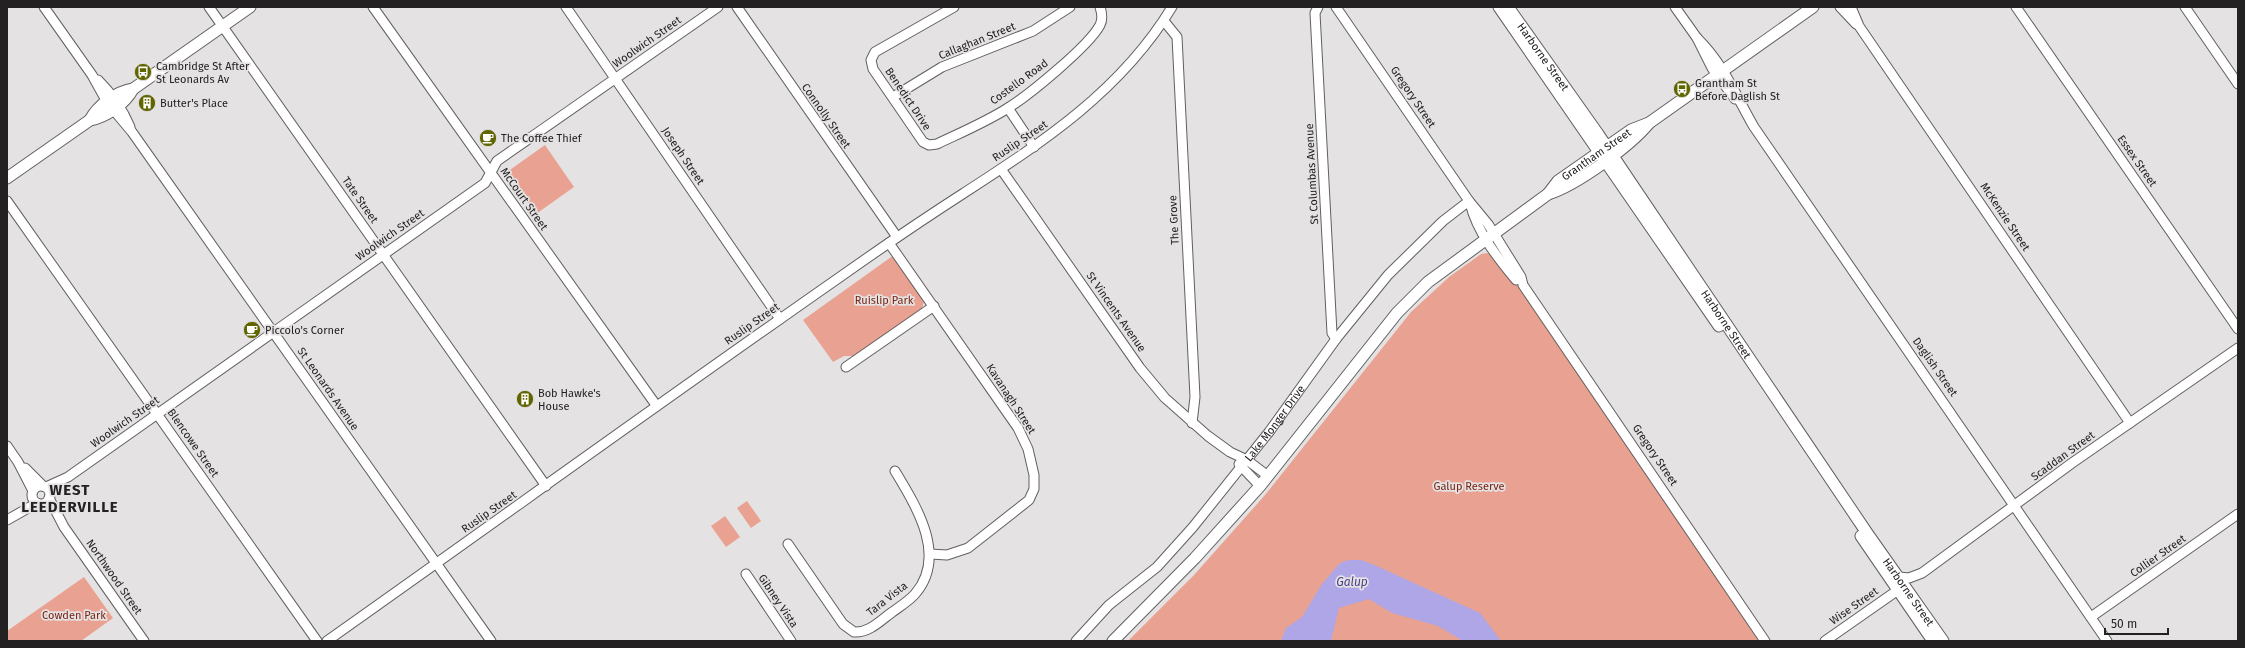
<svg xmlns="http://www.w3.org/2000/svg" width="2245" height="648" font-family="'Fira Sans',sans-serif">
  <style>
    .green { fill: #e9a291 }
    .water { fill: #aea6e6 }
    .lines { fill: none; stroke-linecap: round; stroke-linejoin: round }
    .minor-casing { stroke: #625f60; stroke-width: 11 }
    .major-casing { stroke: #625f60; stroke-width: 13 }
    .minor { stroke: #fff; stroke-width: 9 }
    .major { stroke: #fff; stroke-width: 11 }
    .labels { text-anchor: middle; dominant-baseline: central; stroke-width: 3.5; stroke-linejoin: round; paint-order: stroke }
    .street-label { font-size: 11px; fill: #232122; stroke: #e5e2e4 }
    .poi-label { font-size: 11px; fill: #232122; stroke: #e5e2e4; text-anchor: start }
    .park-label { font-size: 11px; fill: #782412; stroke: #e5e2e4 }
    .water-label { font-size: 12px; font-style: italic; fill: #4c3d88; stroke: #e5e2e4 }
    .district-label { font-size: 15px; font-weight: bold; letter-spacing: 1px; fill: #232122; stroke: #e5e2e4 }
  </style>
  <rect width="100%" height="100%" fill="#e5e2e4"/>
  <!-- green -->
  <path class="green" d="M 545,145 L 574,187 L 536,214 L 507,172 Z
    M 1487,253 L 1491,254 L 1519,287 L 1560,345 L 1759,641 L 1128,641 L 1194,575 L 1265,495 L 1411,312 L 1449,277 L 1481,254 Z
    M 894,255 L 924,301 L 922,309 L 857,356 L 844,356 L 833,362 L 803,320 Z
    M 747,501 L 761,521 L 751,528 L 737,508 Z
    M 725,516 L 740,537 L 726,547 L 711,526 Z
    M 84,577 L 113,618 L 81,641 L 7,641 L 7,631 Z"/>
  <!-- water -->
  <path class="water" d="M 1349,560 L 1361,560 L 1372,564 L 1480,613 L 1501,641 L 1463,641 L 1438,626 L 1392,613 L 1369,599 L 1339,608 L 1331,641 L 1281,641 L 1286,628 L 1302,617 L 1322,584 L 1340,563 Z"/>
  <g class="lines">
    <defs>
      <g id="minor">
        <path d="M 44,7 L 92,75 L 107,102 L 132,132 L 491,641"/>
        <path d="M 209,7 L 546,486"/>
        <path d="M 373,7 L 656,405"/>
        <path d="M 566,7 L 780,319"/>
        <path d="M 737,7 L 897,237"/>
        <path d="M 954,7 L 875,52 L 871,60 L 873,69 L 923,142 L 929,145 L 937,144 C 960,133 986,122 1008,108 C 1029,95 1089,46 1100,25 C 1103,19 1102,13 1100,7"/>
        <path d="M 1318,7 L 1315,13 L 1332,333 L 1336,339"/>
        <path d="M 1336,7 L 1469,201 L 1488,224 L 1521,277 L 1523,285 L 1765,641"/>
        <path d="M 1675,7 L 1697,38 L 1712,68 L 1735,99"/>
        <path d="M 1840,7 L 1856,24"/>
        <path d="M 1851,7 L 1859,26 L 2130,423"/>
        <path d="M 2016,7 L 2238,329"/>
        <path d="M 2185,7 L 2238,84"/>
        <path d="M 1164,21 L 1177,37 L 1195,397 L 1192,423"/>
        <path d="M 1697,38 C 1723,63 1736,96 1754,127 L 2107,641"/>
        <path d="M 98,80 C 112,94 122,108 130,127"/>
        <path d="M 893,97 L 942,67 L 1033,31 L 1070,7"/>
        <path d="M 1008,108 L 1034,147"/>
        <path d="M 1001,169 L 1140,368 L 1165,398 L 1208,436 L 1230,452 L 1247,460 L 1268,476"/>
        <path d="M 7,201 L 317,641"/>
        <path d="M 1470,203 C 1477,232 1497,257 1516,280"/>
        <path d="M 889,243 L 1018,428 L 1028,449 L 1034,475 L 1034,489 L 1029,500 L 968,548 L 947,555 L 930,554"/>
        <path d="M 846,367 L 934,306"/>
        <path d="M 7,446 L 18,462 L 33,491"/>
        <path d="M 1239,464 L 1260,486"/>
        <path d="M 25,468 L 43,486"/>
        <circle cx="41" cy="495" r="9"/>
        <path d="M 46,487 L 68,477 L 485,183 L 497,161 L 718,7"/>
        <path d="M 49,498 L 64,527 L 144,641"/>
        <path d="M 7,520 L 37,503"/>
        <path d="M 788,544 L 843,624 L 854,632 C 869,633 880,621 891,613 C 899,607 909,601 915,594 C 948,556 916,506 895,471"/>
        <path d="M 746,574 L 791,641"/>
        <path d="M 1899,577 L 1909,578 L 1922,573 L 2072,463 L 2238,348"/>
        <path d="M 2091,617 L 2238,514"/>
        <path d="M 327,641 C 498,520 668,397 840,277 C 881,248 922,220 964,193 C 1044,141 1121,91 1172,7"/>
        <path id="s1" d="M 1076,641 L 1109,605 L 1157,567 L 1193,527 L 1269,432 L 1336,339 L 1388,275 L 1443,221 L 1469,201"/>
        <path d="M 1825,641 L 1898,590"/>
      </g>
      <g id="major">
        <path d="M 1499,7 L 1719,326"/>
        <path id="s2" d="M 1508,7 L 1598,134 L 1867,533 L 1943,641"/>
        <path d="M 90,120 C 98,105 116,92 133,89 L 250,7"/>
        <path d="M 7,178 L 90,120 C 106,117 125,104 133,89"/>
        <path id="s3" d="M 1548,194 L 1558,181 L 1631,130 L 1649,123 L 1813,7"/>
        <path d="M 1861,536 L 1933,641"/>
        <path d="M 1113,641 L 1195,558 L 1260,486 L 1397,313 L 1428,282 L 1548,194 C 1577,185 1630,146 1649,123"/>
      </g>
    </defs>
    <!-- minor casing -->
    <use href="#minor" class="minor-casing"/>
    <!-- major casing -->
    <use href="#major" class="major-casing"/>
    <!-- minor -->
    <use href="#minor" class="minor"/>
    <!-- major -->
    <use href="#major" class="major"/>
  </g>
  <!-- icons -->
  <defs>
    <symbol id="bus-disc" viewBox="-11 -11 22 22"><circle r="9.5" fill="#616500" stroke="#e5e2e4"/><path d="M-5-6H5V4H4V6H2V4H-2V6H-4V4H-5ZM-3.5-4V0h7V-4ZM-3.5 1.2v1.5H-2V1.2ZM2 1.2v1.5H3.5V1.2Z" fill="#fff"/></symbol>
    <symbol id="building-disc" viewBox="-11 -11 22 22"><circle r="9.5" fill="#616500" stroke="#e5e2e4"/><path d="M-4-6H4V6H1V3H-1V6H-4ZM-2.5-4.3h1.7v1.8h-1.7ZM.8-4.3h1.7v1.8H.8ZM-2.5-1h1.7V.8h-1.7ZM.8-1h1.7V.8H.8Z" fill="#fff"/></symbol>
    <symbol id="cafe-disc" viewBox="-11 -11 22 22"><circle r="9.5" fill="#616500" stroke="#e5e2e4"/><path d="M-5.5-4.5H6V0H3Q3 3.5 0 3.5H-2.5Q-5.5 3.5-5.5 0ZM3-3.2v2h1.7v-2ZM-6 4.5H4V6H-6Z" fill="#fff"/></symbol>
  </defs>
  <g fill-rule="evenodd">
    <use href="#bus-disc" x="133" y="62" width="20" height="20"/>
    <use href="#bus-disc" x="1672" y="79" width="20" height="20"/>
    <use href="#building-disc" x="137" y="93" width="20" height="20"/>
    <use href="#cafe-disc" x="478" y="128" width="20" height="20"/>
    <use href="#cafe-disc" x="242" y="320" width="20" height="20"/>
    <use href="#building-disc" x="515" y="389" width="20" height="20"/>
  </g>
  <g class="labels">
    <!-- street labels -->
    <g class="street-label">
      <text transform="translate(977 41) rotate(-22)">Callaghan Street</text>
      <text transform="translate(647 42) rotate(-35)">Woolwich Street</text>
      <text stroke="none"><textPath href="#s2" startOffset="61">Harborne Street</textPath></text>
      <text transform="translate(1019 82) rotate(-36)">Costello Road</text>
      <text transform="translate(1413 97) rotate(56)">Gregory Street</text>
      <text transform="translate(908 99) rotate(56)">Benedict Drive</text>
      <text transform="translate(826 116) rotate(55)">Connolly Street</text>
      <text transform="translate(1020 141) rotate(-34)">Ruslip Street</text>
      <text stroke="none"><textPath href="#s3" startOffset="63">Grantham Street</textPath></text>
      <text transform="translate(683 156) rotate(56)">Joseph Street</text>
      <text transform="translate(2137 161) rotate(55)">Essex Street</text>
      <text transform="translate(1312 174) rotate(-93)">St Columbas Avenue</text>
      <text transform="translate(524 199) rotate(55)">McCourt Street</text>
      <text transform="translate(360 200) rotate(55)">Tate Street</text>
      <text transform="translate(2005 217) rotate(56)">McKenzie Street</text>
      <text transform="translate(1174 220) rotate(-93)">The Grove</text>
      <text transform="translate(390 235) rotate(-35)">Woolwich Street</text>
      <text transform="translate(1116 312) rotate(55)">St Vincents Avenue</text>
      <text transform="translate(752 324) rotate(-35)">Ruslip Street</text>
      <text stroke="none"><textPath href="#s2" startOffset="385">Harborne Street</textPath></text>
      <text transform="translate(1935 367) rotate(55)">Daglish Street</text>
      <text transform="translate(328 389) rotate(55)">St Leonards Avenue</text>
      <text transform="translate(1011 399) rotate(57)">Kavanagh Street</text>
      <text transform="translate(125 422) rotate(-35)">Woolwich Street</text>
      <text stroke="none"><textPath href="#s1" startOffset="296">Lake Monger Drive</textPath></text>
      <text transform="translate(193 443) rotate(55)">Blencowe Street</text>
      <text transform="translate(1655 455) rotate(56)">Gregory Street</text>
      <text transform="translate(2063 456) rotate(-36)">Scaddan Street</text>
      <text transform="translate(489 512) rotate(-35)">Ruslip Street</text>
      <text transform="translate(2158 556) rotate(-35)">Collier Street</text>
      <text transform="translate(114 577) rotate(55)">Northwood Street</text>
      <text stroke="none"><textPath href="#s2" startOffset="709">Harborne Street</textPath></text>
      <text transform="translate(887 599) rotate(-38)">Tara Vista</text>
      <text transform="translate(778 601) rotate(56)">Gibney Vista</text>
      <text transform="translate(1854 606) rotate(-35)">Wise Street</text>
    </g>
    <!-- poi labels -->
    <g class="poi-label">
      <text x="156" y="66">Cambridge St After<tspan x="156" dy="13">St Leonards Av</tspan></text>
      <text x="1695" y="83">Grantham St<tspan x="1695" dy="13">Before Daglish St</tspan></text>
      <text x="160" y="103">Butter's Place</text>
      <text x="501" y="138">The Coffee Thief</text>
      <text x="265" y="330">Piccolo's Corner</text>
      <text x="538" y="393">Bob Hawke's<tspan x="538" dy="13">House</tspan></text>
    </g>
    <!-- park labels -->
    <g class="park-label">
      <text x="884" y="300">Ruislip Park</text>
      <text x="1469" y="486">Galup Reserve</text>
      <text x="74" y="615">Cowden Park</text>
    </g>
    <!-- water labels -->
    <g class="water-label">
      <text x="1352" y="582">Galup</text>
    </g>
    <!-- district labels -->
    <g class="district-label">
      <text x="70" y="490">WEST<tspan x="70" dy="17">LEEDERVILLE</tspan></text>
    </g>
  </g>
  <!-- border -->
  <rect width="2245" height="648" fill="none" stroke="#232122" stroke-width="16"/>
  <!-- scale -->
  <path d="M2105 628v6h63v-6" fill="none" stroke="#232122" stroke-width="2"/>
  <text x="2111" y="628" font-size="12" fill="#232122" stroke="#e5e2e4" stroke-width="3" paint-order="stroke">50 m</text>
</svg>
